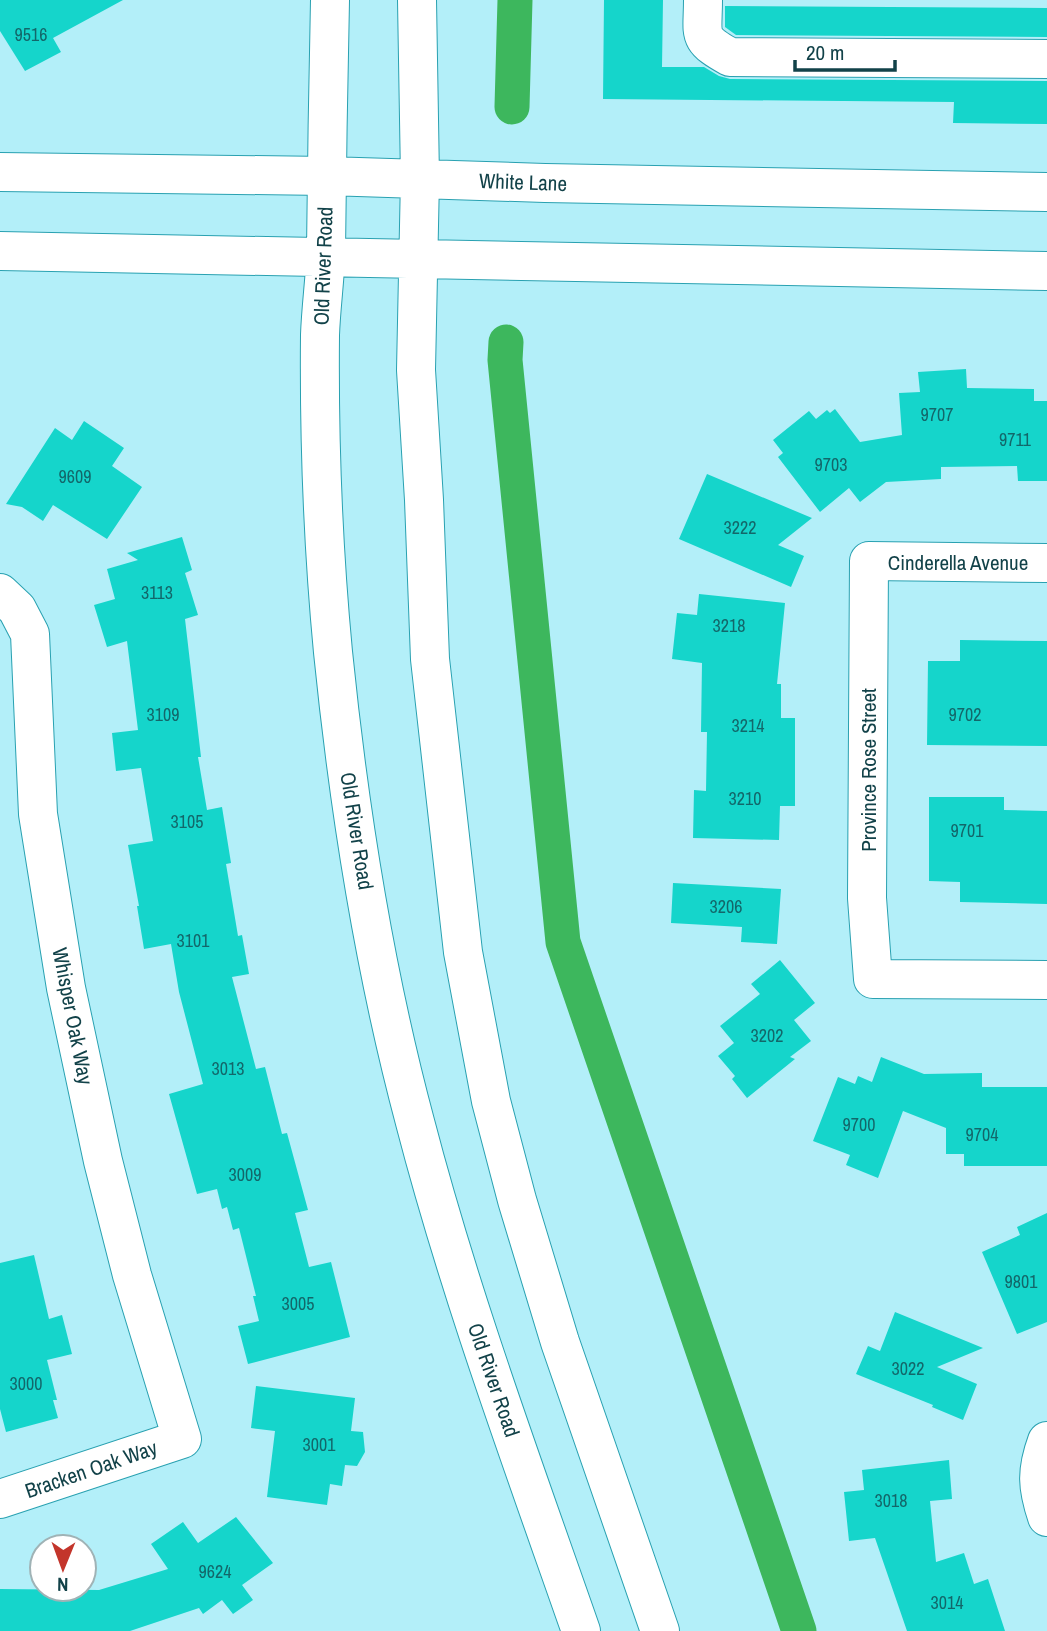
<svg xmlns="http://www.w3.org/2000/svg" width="1047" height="1631" font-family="'Archivo Narrow',sans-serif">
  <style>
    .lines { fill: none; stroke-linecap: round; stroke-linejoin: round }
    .canal { stroke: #3db75d; stroke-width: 35 }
    .building { fill: #15d5cb }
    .minor-casing { stroke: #29a1b1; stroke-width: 40 }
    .major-casing { stroke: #29a1b1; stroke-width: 40 }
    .minor { stroke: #fff; stroke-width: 38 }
    .major { stroke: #fff; stroke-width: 38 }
    .labels { text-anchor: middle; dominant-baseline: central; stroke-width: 7; stroke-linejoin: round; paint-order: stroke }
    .number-label { font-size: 18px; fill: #13676a }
    .street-label { font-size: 21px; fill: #124249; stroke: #fff }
  </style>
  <rect width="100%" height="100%" fill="#b3eff9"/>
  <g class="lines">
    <!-- canal -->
    <path class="canal" d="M 512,107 L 515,0
      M 506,342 L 505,360 L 563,942 L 799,1631"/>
  </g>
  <!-- building -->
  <path class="building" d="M 0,0 L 123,0 L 53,38 L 61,52 L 25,71 L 0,31 Z
    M 604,0 L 663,0 L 662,67 L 704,67 L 719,76 L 730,79 L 1047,81 L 1047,124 L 953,123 L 954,102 L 603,99 Z
    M 725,6 L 1047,8 L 1047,37 L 736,35 L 725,27 Z
    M 966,369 L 967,388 L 1034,389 L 1034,401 L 1047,401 L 1047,481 L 1018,481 L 1017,466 L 941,467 L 941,479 L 886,482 L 860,502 L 849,488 L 820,512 L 778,457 L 783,453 L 773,440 L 809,411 L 816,419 L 827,410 L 830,413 L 835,409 L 860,442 L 902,435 L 899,393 L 920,392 L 918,372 Z
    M 84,421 L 124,448 L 112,466 L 142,487 L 107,539 L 53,505 L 43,521 L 22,507 L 6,504 L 55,428 L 72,440 Z
    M 707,474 L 812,518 L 778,545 L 804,556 L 791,587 L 679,539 Z
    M 182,537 L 192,570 L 185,573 L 198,615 L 185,619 L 201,757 L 198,757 L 207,810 L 222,807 L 231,863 L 226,864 L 238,936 L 242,935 L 249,974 L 232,977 L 256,1069 L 265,1067 L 282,1134 L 287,1133 L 308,1210 L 295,1213 L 309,1267 L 331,1262 L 350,1337 L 248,1364 L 238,1326 L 259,1321 L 253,1296 L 256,1296 L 239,1228 L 233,1230 L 227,1207 L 222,1209 L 217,1189 L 197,1194 L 169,1094 L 203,1084 L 179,992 L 171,944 L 144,949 L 137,906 L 139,906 L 128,845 L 153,841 L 141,768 L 116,771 L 112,733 L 138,730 L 127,641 L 107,647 L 94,605 L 115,599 L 107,569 L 138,560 L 127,553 Z
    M 699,594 L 785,603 L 777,684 L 781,684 L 781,718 L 795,718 L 795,806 L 780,806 L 779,840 L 693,838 L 694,790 L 706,791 L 707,732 L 701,732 L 702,663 L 672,659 L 677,613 L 697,615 Z
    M 960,640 L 1047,641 L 1047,746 L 927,745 L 928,661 L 960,661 Z
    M 929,797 L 1004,797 L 1004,810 L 1047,811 L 1047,904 L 960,902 L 960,882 L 929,881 Z
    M 673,883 L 781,889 L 777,944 L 741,942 L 742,927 L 671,923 Z
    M 780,960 L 815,1003 L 794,1020 L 811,1041 L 790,1057 L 795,1059 L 747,1098 L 732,1079 L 735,1076 L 718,1056 L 734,1043 L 720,1026 L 760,994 L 751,984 Z
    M 881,1057 L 924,1074 L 982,1073 L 982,1087 L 1047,1087 L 1047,1166 L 964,1166 L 964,1154 L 946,1154 L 946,1128 L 903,1111 L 878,1178 L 846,1165 L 850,1155 L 813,1141 L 838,1077 L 855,1084 L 858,1076 L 872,1082 Z
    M 1047,1213 L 1047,1322 L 1017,1334 L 982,1252 L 1020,1235 L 1017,1227 Z
    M 34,1255 L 49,1319 L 62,1315 L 72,1354 L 47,1360 L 57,1400 L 53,1400 L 58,1418 L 6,1432 L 0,1409 L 0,1263 Z
    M 895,1312 L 983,1348 L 937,1367 L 977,1384 L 963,1420 L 932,1407 L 933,1405 L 856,1374 L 868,1346 L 880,1351 Z
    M 256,1386 L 355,1398 L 351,1431 L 363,1432 L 365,1452 L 357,1466 L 345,1465 L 342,1486 L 330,1484 L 327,1505 L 267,1497 L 275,1431 L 251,1428 Z
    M 949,1460 L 952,1499 L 930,1501 L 936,1562 L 964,1553 L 974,1584 L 988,1579 L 1005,1631 L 907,1631 L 875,1538 L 849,1541 L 844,1492 L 864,1490 L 862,1470 Z
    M 236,1517 L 273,1563 L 242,1585 L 253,1600 L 233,1614 L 222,1600 L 203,1614 L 199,1608 L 130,1631 L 0,1631 L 0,1589 L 99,1590 L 168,1569 L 151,1544 L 183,1522 L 198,1543 Z"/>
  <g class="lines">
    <defs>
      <path id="minor" d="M 703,0 C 703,36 696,38 730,57 L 1047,59
        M 1047,563 L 869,561 L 867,898 L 873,979 L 1047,980
        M 0,593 L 17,609 L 30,634 L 38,814 L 66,988 L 103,1161 L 132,1275 L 182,1439 L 0,1499
        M 1047,1441 C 1036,1471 1037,1487 1047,1517"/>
      <path id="major" d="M 330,0 C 328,84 327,167 326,251 C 325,279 321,307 320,335 C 319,440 323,547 333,652 C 349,810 374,969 415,1122 C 460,1295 522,1462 581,1631
        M 417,0 L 420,178 L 416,370 L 424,500 L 430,659 L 463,952 L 491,1101 L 517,1200 L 560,1342 L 660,1631
        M 0,172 L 327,176 L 545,183 L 1047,192
        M 0,251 L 1047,271"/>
    </defs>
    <!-- minor casing -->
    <use href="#minor" class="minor-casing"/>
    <!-- major casing -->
    <use href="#major" class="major-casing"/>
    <!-- minor -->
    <use href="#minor" class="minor"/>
    <!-- major -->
    <use href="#major" class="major"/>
  </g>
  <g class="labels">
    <!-- number labels -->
    <g class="number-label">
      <text x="31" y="34">9516</text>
      <text x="937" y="414">9707</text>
      <text x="1015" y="439">9711</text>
      <text x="831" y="464">9703</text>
      <text x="75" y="476">9609</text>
      <text x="740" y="527">3222</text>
      <text x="157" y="592">3113</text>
      <text x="729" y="625">3218</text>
      <text x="163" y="714">3109</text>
      <text x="965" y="714">9702</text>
      <text x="748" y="725">3214</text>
      <text x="745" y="798">3210</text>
      <text x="187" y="821">3105</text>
      <text x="967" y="830">9701</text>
      <text x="726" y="906">3206</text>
      <text x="193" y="940">3101</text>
      <text x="767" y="1035">3202</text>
      <text x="228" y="1068">3013</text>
      <text x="859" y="1124">9700</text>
      <text x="982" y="1134">9704</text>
      <text x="245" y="1174">3009</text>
      <text x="1021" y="1281">9801</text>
      <text x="298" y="1303">3005</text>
      <text x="908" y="1368">3022</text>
      <text x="26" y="1383">3000</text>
      <text x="319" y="1444">3001</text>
      <text x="891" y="1500">3018</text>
      <text x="215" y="1571">9624</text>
      <text x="947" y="1602">3014</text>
    </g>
    <!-- street labels -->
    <g class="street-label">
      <text transform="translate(523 182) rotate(2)">White Lane</text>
      <text transform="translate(323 266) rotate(-88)">Old River Road</text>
      <text x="958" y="562">Cinderella Avenue</text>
      <text transform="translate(868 770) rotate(-90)">Province Rose Street</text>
      <text transform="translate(357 831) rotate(81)">Old River Road</text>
      <text transform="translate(73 1016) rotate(79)">Whisper Oak Way</text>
      <text transform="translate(494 1380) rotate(71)">Old River Road</text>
      <text transform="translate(91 1469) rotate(-19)">Bracken Oak Way</text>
    </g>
  </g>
  <!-- north arrow -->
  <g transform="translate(63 1568) rotate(181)"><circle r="33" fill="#ffffff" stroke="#a0b3b6" stroke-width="2"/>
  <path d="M0-5L12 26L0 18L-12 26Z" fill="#c3352b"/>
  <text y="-10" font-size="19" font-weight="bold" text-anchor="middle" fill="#124249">N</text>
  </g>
  <!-- scale -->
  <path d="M795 60v10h100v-10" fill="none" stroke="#124249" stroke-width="3.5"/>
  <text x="806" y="60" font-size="21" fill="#124249" stroke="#ffffff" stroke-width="5" paint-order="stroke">20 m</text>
</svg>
